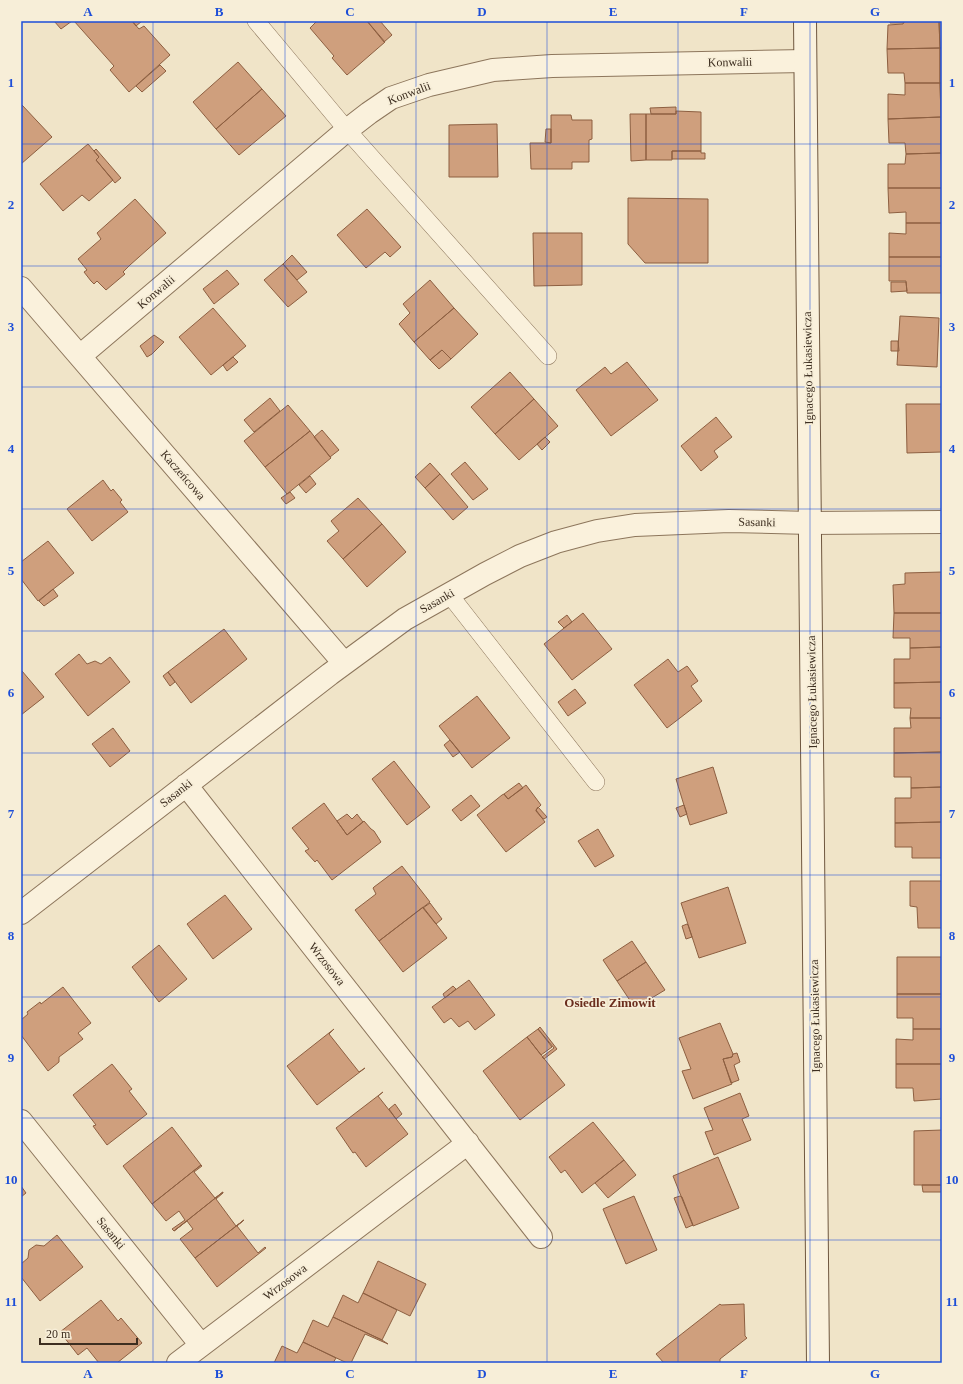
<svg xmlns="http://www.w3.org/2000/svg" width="963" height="1384" font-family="Georgia,serif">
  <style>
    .building { fill: #cf9f7d; stroke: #8d5f41 }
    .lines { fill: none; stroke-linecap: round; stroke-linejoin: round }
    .lane-casing { stroke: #8d765c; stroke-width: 18 }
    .street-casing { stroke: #8d765c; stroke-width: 24 }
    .secondary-casing { stroke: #6f573f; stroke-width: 24 }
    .lane { stroke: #faf1dc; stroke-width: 17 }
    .street { stroke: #faf1dc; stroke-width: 22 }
    .secondary { stroke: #faf1dc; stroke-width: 22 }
    .grid { fill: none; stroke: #1d4ed8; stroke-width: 1; stroke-opacity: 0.55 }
    .labels { text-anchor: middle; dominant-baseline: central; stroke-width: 3.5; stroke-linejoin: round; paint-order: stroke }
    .street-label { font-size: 12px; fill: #3d2e20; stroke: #f7eed8 }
    .neighbourhood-label { font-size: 13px; font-weight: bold; fill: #6b2e1e; stroke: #f7eed8 }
    .neatline { fill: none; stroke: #1d4ed8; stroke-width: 1.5 }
    .grid-label { font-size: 13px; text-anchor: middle; font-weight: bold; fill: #1d4ed8 }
  </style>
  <rect width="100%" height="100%" fill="#f0e4c8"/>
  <!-- building -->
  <path class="building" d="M 54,21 L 72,21 L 61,29 Z
    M 74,21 L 132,21 L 139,29 L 144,26 L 170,55 L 129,92 L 110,70 L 114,66 Z
    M 132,21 L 142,21 L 136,26 Z
    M 317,21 L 367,21 L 385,42 L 347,75 L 332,58 L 334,56 L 310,28 Z
    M 367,21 L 380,21 L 392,35 L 384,42 Z
    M 890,21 L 904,21 L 904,23 L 890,23 Z
    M 904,21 L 939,21 L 940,48 L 887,49 L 888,25 L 903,24 Z
    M 939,21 L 942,21 L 942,48 L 940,48 Z
    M 940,48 L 942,48 L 942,83 L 940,83 Z
    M 940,48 L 940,83 L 905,83 L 904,73 L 888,73 L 887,49 Z
    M 238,62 L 262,89 L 216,129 L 193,102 Z
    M 160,65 L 166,71 L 142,92 L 136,86 Z
    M 905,83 L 940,83 L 941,117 L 888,119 L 888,94 L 905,95 Z
    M 940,83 L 942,83 L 942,117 L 941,117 Z
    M 262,89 L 286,116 L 239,155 L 216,129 Z
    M 22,105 L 52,137 L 21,164 L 21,106 Z
    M 676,107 L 676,114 L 651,114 L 650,108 Z
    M 676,111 L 701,112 L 701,151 L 672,151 L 672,160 L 646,160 L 646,114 L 676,114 Z
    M 630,114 L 646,114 L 646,160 L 631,161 Z
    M 551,115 L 571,115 L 572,120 L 592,120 L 592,139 L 589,140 L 589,162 L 572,162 L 572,169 L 531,169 L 530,143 L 551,143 Z
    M 941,117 L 942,117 L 942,152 L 941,152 Z
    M 941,117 L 941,153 L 906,154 L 905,143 L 889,143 L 888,119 Z
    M 497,124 L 498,177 L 449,177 L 449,125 Z
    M 546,129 L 551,129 L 551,143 L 545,142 Z
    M 88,144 L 99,157 L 96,160 L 113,180 L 89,201 L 82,195 L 63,211 L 40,184 Z
    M 96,149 L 121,178 L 115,183 L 96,160 L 99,157 L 94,151 Z
    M 672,151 L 701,151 L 701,153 L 705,153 L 705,159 L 672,159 Z
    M 941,153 L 942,188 L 888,188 L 888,164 L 905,164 L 906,154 Z
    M 888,188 L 942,188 L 942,223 L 906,223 L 906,212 L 889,213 Z
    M 628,198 L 708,199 L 708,263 L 645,263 L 628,244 Z
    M 135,199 L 166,233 L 130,265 L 123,272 L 125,274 L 106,290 L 97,281 L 94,284 L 91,281 L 84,272 L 87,270 L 78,259 L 101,239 L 97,233 Z
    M 367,209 L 401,247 L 390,257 L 385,252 L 366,268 L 337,235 Z
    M 906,223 L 942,223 L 942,257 L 889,257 L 889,233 L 906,234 Z
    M 533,233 L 582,233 L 582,285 L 534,286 Z
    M 292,255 L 307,272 L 297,280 L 283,264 Z
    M 889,257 L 942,257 L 942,293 L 907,293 L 906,281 L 889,281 Z
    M 283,264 L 307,292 L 288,307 L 264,280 Z
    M 227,270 L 239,284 L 214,304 L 203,289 Z
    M 430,280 L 454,308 L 414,342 L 399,324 L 410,313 L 403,304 Z
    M 891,282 L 906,282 L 907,291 L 891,292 Z
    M 213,308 L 246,346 L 211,375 L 179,337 Z
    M 454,308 L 478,334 L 451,359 L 442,350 L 430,360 L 414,342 Z
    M 900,316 L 939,318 L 937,367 L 897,365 Z
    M 154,335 L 164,342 L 152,354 L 147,357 L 140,346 Z
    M 891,341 L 898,341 L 899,351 L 891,351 Z
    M 442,350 L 451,359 L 439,369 L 430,360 Z
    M 233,357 L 238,362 L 227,371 L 223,365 Z
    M 627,362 L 658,400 L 611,436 L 576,390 L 605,367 L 611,374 Z
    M 510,372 L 534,399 L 495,434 L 471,407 Z
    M 270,398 L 280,411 L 254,432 L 244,420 Z
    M 534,399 L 558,426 L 519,460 L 495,434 Z
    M 906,404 L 942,404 L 942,452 L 907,453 Z
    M 288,405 L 310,431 L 265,467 L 244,441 Z
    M 716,417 L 732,437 L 714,451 L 718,457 L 701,471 L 681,446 Z
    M 322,430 L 339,450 L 330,457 L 314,437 Z
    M 310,431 L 331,458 L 287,494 L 265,467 Z
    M 545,437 L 550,442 L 542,450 L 537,444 Z
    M 465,462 L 488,489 L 473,500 L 451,474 Z
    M 430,463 L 440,474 L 425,488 L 415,477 Z
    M 440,474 L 468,507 L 453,520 L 425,488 Z
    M 310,476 L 316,484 L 306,493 L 299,485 Z
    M 103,480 L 111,491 L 113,489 L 122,500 L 120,502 L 128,512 L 92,541 L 67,509 Z
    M 290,492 L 295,498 L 286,504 L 281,498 Z
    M 358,498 L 382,524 L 343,559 L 327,541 L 339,531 L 331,521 Z
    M 382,524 L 406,552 L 367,587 L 343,559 Z
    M 48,541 L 74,573 L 38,601 L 21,579 L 21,562 Z
    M 942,572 L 942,613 L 894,613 L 893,585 L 905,584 L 905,573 Z
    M 53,589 L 58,596 L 44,606 L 39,601 Z
    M 583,613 L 612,649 L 572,680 L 544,644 Z
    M 894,613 L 942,613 L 942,647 L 910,648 L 910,638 L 893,638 Z
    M 567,615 L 572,622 L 564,628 L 558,622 Z
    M 224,629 L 247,659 L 191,703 L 168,672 Z
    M 942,647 L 942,682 L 894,683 L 894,659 L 910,659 L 910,648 Z
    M 79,654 L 87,664 L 95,661 L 101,664 L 110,657 L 130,682 L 88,716 L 55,674 Z
    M 668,659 L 678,672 L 687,666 L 688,667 L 698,681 L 691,686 L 702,701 L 667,728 L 634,685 Z
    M 21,671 L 22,671 L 44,697 L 21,715 Z
    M 168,672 L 175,682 L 170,686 L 163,676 Z
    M 942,682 L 942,718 L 910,718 L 911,708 L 894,708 L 894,683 Z
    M 575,689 L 586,703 L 568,716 L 558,702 Z
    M 477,696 L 510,738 L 472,768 L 439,726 Z
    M 910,718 L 942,718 L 942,752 L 894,753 L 894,728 L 911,728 Z
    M 113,728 L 130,751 L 110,767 L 92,744 Z
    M 450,740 L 460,752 L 453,757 L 444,745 Z
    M 942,752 L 942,787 L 911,788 L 911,777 L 894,777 L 894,753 Z
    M 394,761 L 430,807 L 407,825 L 372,779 Z
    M 713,767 L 727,813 L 690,825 L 676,779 Z
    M 519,783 L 523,788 L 508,799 L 504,794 Z
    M 526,785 L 541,805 L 536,810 L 545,822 L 506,852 L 477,815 L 502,795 L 504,794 L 508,799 Z
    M 942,787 L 942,822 L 895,823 L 895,798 L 911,798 L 911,788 Z
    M 471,795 L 480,806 L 461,821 L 452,810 Z
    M 324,803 L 347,835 L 364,821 L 371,829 L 374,831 L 381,842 L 332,880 L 317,860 L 315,862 L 305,851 L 309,849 L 292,828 Z
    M 684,805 L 687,814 L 680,817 L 676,808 Z
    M 538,807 L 547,817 L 544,819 L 542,818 L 536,811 L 536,810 Z
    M 347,814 L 352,819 L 357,814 L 363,822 L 347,835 L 337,821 Z
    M 942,822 L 942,858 L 912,858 L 912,847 L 895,847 L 895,823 Z
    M 598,829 L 614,856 L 595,867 L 578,841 Z
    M 402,866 L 430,902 L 379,941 L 355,910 L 376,894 L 373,888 L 374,887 Z
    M 910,881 L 942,881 L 942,928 L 918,928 L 917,907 L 910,906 Z
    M 728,887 L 746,943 L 699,958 L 681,903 Z
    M 225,895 L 252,929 L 213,959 L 187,924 Z
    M 430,903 L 442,919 L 436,924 L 423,908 Z
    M 423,907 L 447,938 L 403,972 L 379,941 Z
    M 687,924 L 688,925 L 692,937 L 686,939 L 682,926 Z
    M 632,941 L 646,962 L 617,981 L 603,960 Z
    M 159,945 L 187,979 L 159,1002 L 132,967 Z
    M 897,957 L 942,957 L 942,994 L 897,994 Z
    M 646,962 L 665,990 L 635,1008 L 617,981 Z
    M 469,980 L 495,1015 L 475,1030 L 468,1021 L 459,1027 L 451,1018 L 444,1023 L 432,1007 Z
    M 453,986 L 456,989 L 445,998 L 443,994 Z
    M 63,987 L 91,1023 L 78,1033 L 83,1039 L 59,1057 L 59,1062 L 48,1071 L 21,1035 L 21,1020 L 28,1014 L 27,1012 L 40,1002 L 41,1004 Z
    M 897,994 L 942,994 L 942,1029 L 913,1029 L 913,1018 L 897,1018 Z
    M 720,1023 L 733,1054 L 732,1057 L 723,1059 L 732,1084 L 693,1099 L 682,1071 L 691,1069 L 679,1038 Z
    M 540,1027 L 557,1049 L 544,1059 L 542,1057 L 554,1048 L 538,1029 Z
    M 334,1029 L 329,1034 L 359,1072 L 365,1068 L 317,1105 L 287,1066 Z
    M 538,1029 L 552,1047 L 541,1055 L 527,1037 Z
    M 913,1029 L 942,1029 L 942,1064 L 896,1064 L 896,1039 L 913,1040 Z
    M 527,1037 L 565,1085 L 520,1120 L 483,1071 Z
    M 737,1053 L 740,1062 L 734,1065 L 739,1080 L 731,1083 L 723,1059 L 732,1057 L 733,1054 Z
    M 112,1064 L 132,1089 L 129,1091 L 147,1114 L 107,1145 L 93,1126 L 96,1125 L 73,1095 Z
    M 896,1064 L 942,1064 L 942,1099 L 914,1101 L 913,1088 L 896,1088 Z
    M 383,1092 L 378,1096 L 408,1134 L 366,1167 L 355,1152 L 353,1153 L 336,1128 Z
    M 740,1093 L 749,1116 L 742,1119 L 751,1140 L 714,1155 L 705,1132 L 713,1130 L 704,1108 Z
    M 395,1104 L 402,1114 L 396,1119 L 389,1109 Z
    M 593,1122 L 624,1160 L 582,1193 L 565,1170 L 561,1173 L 549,1157 Z
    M 172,1127 L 201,1165 L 152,1204 L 123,1166 Z
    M 942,1130 L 942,1185 L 914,1185 L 914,1131 Z
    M 718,1157 L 739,1208 L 693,1226 L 673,1176 Z
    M 624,1160 L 636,1175 L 608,1198 L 595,1183 Z
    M 201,1165 L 202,1166 L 194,1172 L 215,1198 L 223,1192 L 174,1231 L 172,1229 L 185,1220 L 179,1211 L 166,1221 L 152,1204 Z
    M 922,1185 L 942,1185 L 942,1192 L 923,1192 Z
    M 21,1186 L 26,1193 L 21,1197 Z
    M 223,1192 L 223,1193 L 216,1199 L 236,1226 L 244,1220 L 195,1258 L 180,1239 L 193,1229 L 187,1221 L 174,1231 Z
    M 634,1196 L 657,1250 L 626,1264 L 603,1209 Z
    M 680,1196 L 682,1197 L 693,1225 L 686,1228 L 674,1198 Z
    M 244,1220 L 237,1226 L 258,1253 L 265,1247 L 266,1248 L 217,1287 L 195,1258 Z
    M 57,1235 L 83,1267 L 40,1301 L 21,1277 L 21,1264 L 28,1258 L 29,1250 L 36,1245 L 44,1246 Z
    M 378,1261 L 426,1284 L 410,1316 L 363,1293 Z
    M 363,1293 L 397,1310 L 382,1340 L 333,1317 L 343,1295 L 358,1303 Z
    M 101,1300 L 118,1321 L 121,1318 L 142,1343 L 117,1363 L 99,1363 L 87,1348 L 78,1355 L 60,1332 Z
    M 720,1304 L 721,1305 L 744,1304 L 745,1336 L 747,1338 L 720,1359 L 720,1363 L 664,1363 L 656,1354 Z
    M 333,1317 L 382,1340 L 388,1344 L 365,1334 L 351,1363 L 347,1363 L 303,1342 L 313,1320 L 328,1327 Z
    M 303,1342 L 336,1358 L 333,1363 L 274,1363 L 282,1346 L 297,1353 Z"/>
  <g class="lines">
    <defs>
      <path id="lane" d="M 256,21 L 347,130 L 548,356
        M 449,594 L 596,782"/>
      <path id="street" d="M 21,288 L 344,663
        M 80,356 L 347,130 L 369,113 L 391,98 L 429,85 L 493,70 L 552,66 L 805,61
        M 186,785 L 541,1237
        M 21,913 L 330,674 L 405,619 L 485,574 L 520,556 L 556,542 L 597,531 L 635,525 L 729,521 L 810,523 L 942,522
        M 21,1121 L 201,1345
        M 178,1363 L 468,1143"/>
      <path id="secondary" d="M 805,21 L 818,1363"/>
    </defs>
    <!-- lane casing -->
    <use href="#lane" class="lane-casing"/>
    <!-- street casing -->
    <use href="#street" class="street-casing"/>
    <!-- secondary casing -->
    <use href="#secondary" class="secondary-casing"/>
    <!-- lane -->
    <use href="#lane" class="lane"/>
    <!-- street -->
    <use href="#street" class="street"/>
    <!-- secondary -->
    <use href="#secondary" class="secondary"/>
  </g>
  <!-- grid -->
  <path class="grid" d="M 153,21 L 153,1363M 285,21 L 285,1363M 416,21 L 416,1363M 547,21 L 547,1363M 678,21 L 678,1363M 810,21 L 810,1363M 21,144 L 942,144M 21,266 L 942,266M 21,387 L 942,387M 21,509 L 942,509M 21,631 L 942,631M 21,753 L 942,753M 21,875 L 942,875M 21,997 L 942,997M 21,1118 L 942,1118M 21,1240 L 942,1240"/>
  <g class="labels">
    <!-- street labels -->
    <g class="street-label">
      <text transform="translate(730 62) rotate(-1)">Konwalii</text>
      <text transform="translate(409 93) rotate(-21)">Konwalii</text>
      <text transform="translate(156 292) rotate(-40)">Konwalii</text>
      <text transform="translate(808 368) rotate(-91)">Ignacego Łukasiewicza</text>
      <text transform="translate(183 475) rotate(49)">Kaczeńcowa</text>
      <text transform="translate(757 522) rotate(1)">Sasanki</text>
      <text transform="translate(437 601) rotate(-30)">Sasanki</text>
      <text transform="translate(812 692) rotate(-91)">Ignacego Łukasiewicza</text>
      <text transform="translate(176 793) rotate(-38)">Sasanki</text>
      <text transform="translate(327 964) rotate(52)">Wrzosowa</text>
      <text transform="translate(815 1016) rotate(-91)">Ignacego Łukasiewicza</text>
      <text transform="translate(111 1233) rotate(51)">Sasanki</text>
      <text transform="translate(285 1282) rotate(-37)">Wrzosowa</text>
    </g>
    <!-- neighbourhood labels -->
    <g class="neighbourhood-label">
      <text x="610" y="1002">Osiedle Zimowit</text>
    </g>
  </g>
  <!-- border -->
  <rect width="963" height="1384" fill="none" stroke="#f7eed8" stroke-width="44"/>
  <!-- scale -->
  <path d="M40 1338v6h97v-6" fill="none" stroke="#3d2e20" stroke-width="2"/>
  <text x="46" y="1338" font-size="12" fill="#3d2e20" stroke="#f7eed8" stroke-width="3" paint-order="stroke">20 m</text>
  <rect x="22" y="22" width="919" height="1340" class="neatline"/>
  <g class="grid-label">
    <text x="88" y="16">A</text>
    <text x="219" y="16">B</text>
    <text x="350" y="16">C</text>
    <text x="482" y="16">D</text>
    <text x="613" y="16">E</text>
    <text x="744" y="16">F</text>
    <text x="875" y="16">G</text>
    <text x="11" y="87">1</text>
    <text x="952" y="87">1</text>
    <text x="11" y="209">2</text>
    <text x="952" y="209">2</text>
    <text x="11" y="331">3</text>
    <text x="952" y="331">3</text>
    <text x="11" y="453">4</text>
    <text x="952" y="453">4</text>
    <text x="11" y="575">5</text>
    <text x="952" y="575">5</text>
    <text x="11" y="697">6</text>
    <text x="952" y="697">6</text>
    <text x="11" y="818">7</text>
    <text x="952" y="818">7</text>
    <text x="11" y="940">8</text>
    <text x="952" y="940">8</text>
    <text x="11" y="1062">9</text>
    <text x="952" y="1062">9</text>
    <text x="11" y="1184">10</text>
    <text x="952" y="1184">10</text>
    <text x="11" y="1306">11</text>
    <text x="952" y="1306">11</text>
    <text x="88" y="1378">A</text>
    <text x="219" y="1378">B</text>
    <text x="350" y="1378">C</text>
    <text x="482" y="1378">D</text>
    <text x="613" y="1378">E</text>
    <text x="744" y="1378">F</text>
    <text x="875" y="1378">G</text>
  </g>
</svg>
